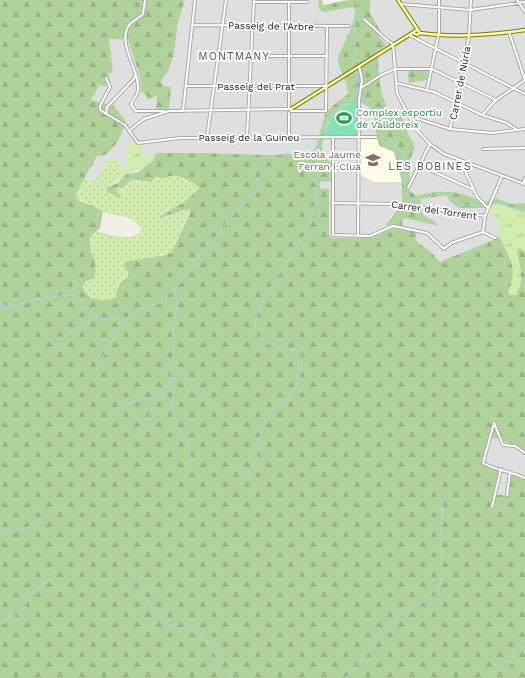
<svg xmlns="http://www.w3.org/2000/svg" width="525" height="678" font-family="'Work Sans',sans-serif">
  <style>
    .residential { fill: #e0dfdf; fill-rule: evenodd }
    .education { fill: #fffde5 }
    .grass { fill: url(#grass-tufts) }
    .forest { fill: url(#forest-firs) }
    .garden { fill: url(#garden-dots) }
    .pitch { fill: #86e2b7 }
    .parking { fill: #e2e2e2 }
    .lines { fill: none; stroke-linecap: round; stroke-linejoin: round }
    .stream { stroke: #a9d8e0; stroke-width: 1 }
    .street-casing { stroke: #a9a9a9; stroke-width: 4 }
    .secondary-casing { stroke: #7c7f03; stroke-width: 4.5 }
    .street { stroke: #fff; stroke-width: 2 }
    .secondary { stroke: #fbf9be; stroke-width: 2.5 }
    .labels { text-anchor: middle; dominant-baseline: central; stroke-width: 3.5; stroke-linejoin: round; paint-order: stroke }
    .street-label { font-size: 10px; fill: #222; stroke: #fff }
    .leisure-label { font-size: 10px; fill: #27864d; stroke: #fff; text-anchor: start }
    .education-label { font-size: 10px; fill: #785e54; stroke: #fff; text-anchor: end }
    .neighbourhood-label { font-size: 11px; letter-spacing: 1px; fill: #555; stroke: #fff }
  </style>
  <defs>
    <pattern id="grass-tufts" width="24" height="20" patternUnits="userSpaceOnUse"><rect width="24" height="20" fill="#d2ecaf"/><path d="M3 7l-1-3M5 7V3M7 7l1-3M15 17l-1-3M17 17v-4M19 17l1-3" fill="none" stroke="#b4ca96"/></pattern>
    <pattern id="forest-firs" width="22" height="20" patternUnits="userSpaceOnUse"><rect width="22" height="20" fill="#b1d29d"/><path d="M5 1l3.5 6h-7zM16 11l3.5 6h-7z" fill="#98b487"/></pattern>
    <pattern id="garden-dots" width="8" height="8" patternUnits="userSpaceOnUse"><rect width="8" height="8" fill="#d2ecaf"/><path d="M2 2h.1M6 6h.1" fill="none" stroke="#b4ca96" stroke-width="1.8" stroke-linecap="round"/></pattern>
  </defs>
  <rect width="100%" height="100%" fill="#f2eee9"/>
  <!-- residential -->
  <path class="residential" d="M 185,0 L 318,0 L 319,8 L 355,7 L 354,19 L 338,59 L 342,76 L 348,89 L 348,94 L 320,137 L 314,150 L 308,153 L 272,155 L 203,153 L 156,153 L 143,158 L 137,145 L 129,143 L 128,168 L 118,169 L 118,159 L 97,179 L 84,181 L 97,156 L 106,155 L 115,146 L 120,138 L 125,120 L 114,106 L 91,101 L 98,87 L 108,74 L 113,72 L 109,39 L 128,40 L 140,77 L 140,88 L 145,95 L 157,94 L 171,87 L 163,86 L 161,81 L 168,72 L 174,54 L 178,23 Z
    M 370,0 L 525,0 L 525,203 L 511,204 L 499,198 L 481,203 L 473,198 L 446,191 L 416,196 L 409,191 L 409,163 L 415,146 L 409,136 L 401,114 L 390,112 L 385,103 L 378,77 L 378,51 L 387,45 L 379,37 L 382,33 L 370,13 Z
    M 353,102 L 364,103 L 373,116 L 380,146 L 394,152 L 402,182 L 403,195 L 421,205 L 421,199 L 442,195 L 446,195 L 450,200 L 466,206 L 490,208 L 498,224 L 500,237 L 440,262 L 431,252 L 415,240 L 417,233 L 392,228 L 371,238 L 331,238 L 329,234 L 329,189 L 320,188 L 320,181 L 331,181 L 325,158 L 322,154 L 323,139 L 328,122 ZM 398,210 L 421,213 L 437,226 L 403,218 L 394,224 L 390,224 L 389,218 Z
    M 490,438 L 501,439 L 503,442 L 513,444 L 525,452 L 525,480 L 511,475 L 509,496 L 494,494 L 491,469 L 482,463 Z"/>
  <!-- education -->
  <path class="education" d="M 363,138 L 377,138 L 380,146 L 394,152 L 402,182 L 375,182 L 360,175 L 360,141 Z"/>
  <!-- grass -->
  <path class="grass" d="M 132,141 L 137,145 L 142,145 L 143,158 L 156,153 C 152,167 141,168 129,174 C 121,178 117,185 107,187 L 119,174 L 119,169 L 128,168 L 129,143 Z
    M 494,204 L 500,204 L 525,213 L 525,252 L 520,248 L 517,250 C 520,267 525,280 516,295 L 509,295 L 512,266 L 498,232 L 498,223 L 490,208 Z"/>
  <!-- forest -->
  <path class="forest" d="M 0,0 L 185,0 L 178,23 L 174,54 L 168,72 L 161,81 L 163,86 L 171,87 L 169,110 L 156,110 L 157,95 L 149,100 L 143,92 L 141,92 L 140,77 L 128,40 L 109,39 L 113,72 L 108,74 L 111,82 L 105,87 L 100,85 L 91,100 L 114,106 L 125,120 C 124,135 116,145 106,155 L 97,156 L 76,194 L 78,200 L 102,210 L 103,212 L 100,228 L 90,238 L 91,250 L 95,259 L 96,271 L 94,278 L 83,286 C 86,300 99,302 109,295 C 112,294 116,292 117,290 C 121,281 120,282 128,276 L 128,272 L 123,265 L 125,261 L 166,255 L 172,251 L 190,213 L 186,209 L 161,218 L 159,218 L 160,216 L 189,198 L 199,187 L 187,180 L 176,176 L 165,179 L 156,177 L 152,182 L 132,180 L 123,188 L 116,188 L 117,192 L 123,198 L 117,197 L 107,192 L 106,188 L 118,183 L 125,175 L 138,172 L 152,162 L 156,153 L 203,153 L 272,155 L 308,153 L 314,150 L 316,146 L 326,111 L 348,94 C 348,82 338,71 338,59 C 338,56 341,51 342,48 C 347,36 357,20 354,7 L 323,12 L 319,8 L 318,0 L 322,0 L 323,5 L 349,0 L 370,0 L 370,13 L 382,33 L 379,37 L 387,45 L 378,51 C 378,73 379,93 390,112 L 401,114 L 409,136 L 415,146 L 409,163 L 410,191 L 416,196 C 435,190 464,189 481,203 L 497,198 L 511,204 L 525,203 L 525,213 L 500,204 L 494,204 L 490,208 L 460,208 L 453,204 L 446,195 L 421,199 L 421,205 L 402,203 L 402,182 L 394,152 L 380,146 C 372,129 380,102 353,102 C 328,113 323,129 322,154 L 330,162 L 331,181 L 320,182 L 320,188 L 329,189 L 329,234 L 331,238 L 371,238 L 392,228 L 417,232 L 415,240 L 431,252 L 440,262 L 500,237 C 504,248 513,261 513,273 C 513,281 508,287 509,295 L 516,295 C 525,280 520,267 517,250 L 520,248 L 525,252 L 525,452 L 513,444 L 503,442 L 500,439 L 490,438 L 482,463 L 491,469 L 500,471 L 494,494 L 509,496 L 511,475 L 525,480 L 525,678 L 0,678 Z
    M 410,71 L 428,71 L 427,80 L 409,83 L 408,73 Z
    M 400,206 L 421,209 C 422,219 435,218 438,226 L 404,218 L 402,226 L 394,224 L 385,226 Z"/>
  <!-- garden -->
  <path class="garden" d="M 118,159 L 119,174 L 105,190 L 117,197 L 123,198 L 117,192 L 116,188 L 123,188 L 130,181 L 152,182 L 158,177 C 167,179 166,176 174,176 C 182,176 196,182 199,189 L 184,202 L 160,216 L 159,218 L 161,218 L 186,209 L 190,210 L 171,253 L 136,260 L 125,261 L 124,267 L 129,274 L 120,281 L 117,286 L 116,297 C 106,304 77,299 85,282 L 94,278 L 96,271 L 95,259 L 90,252 L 91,236 L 96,231 C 108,234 136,244 142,229 L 132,219 L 103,212 L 102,210 L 76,198 L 77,192 L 84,181 L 97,179 L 107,161 Z"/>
  <!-- pitch -->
  <path class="pitch" d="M 353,102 L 357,102 L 357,135 L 324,135 C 329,119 337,109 353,102 Z"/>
  <!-- parking -->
  <path class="parking" d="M 362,103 L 370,109 L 374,119 L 362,119 Z
    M 323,141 L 331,142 L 331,159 L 323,154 Z"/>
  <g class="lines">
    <!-- stream -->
    <path class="stream" d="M 356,67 C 356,54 354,41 355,28 C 355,17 359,13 357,0
      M 361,97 L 371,107 L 390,142 L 405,154 L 404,185 L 410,200 C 414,201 437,194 443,192 L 460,205 L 479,206 L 493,202 L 525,211
      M 73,280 L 74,294 L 86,307 L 93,318
      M 0,304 L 5,305
      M 0,307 L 18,305 L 35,299 L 68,295 L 76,296
      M 55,342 L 93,318 L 123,320 L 141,309 L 156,305 L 166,297 L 179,285 L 197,258 L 220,232 L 229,219 L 255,195 C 258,189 257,183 260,177 C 264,170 280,158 287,153 L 297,158 L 309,154 L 316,149 L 330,115 L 356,96 L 357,89 L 356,70
      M 173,364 L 191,385 L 214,403
      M 96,371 C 104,354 113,337 123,320
      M 170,381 C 178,398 169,402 172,411 C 179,433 190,437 191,464
      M 115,409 L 135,401 L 158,396
      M 141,436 L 140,429 L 143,422 L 155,407 L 159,396 L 170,381 L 173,356 L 173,327 L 178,302 L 175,291
      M 241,485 L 256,460 L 261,431 L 274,408 L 295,391 L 302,369 L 301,352 C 288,349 267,347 258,336 C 242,314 300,248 309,226 C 319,200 317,174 318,147
      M 0,533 L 14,531 L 42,523
      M 137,582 C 145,597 156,621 173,626 C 181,629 191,627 197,632 C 209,640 214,651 219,664 C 222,669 228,673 231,678
      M 0,625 L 23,610 L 29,596 L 44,584 L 54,572
      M 345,678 C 367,661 378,632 400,615 C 410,607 424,602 436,595 L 442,578 L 441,531 L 443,503
      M 489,678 L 494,672 L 508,670 L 513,655 L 525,646"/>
    <defs>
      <path id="street" d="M 145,0 L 143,14 C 139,18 134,20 130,24 C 115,42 141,72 138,91 C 137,96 132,100 131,105 L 136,111 L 164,111
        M 517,0 L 525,12
        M 254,2 L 307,2
        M 401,4 L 470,10 L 525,2
        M 364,19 L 388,41 L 393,44 L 397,93 L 415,128 L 430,144 L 444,154 L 525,184
        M 193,25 L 349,26
        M 509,32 L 525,80
        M 409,35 L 525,94
        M 218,56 L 327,56
        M 106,78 L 110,87 L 100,106 L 100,110 L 125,125 L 138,143 L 180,138 L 376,137
        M 396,83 L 434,92 L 482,115 L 507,123 L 517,130
        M 186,86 L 326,86
        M 361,88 L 381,75 L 395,69 L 432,69 L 496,100
        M 427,90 L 439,32 L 439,0
        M 289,108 L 289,2
        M 183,111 L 195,0
        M 291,111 L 326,111 L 327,26
        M 106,114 L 107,107 L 133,80 L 136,74
        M 483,114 L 496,100 L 525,80
        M 409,116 L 450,129 L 492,133 L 525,129
        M 450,129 L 469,36 L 471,0
        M 130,130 L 144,119 L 169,111 L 291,109
        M 207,137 L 226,0
        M 247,137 L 254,0
        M 289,137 L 289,113
        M 333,137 L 333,235 L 370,236 L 393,226 L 427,233 L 444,249 L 451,243 L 483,232 L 495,238
        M 483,149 L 525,148
        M 460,160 L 477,197 L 488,208
        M 419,165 L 474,190
        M 332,168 L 358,168
        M 523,184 L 525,178
        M 408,188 L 430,144
        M 332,203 L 398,204 L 485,216
        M 483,232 L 485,216 L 502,176
        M 358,236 L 359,100 L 362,80 L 359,66
        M 525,453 L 515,446 L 503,445 L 494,423 L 483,463 C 495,470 512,472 525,478
        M 507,495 L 510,472
        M 492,507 L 501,469"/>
      <path id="secondary" d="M 398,0 L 420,33
        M 413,33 L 417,35 L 420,33
        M 420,33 C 455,38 490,35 525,30
        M 291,109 L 417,30"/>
    </defs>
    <!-- street casing -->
    <use href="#street" class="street-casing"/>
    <!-- secondary casing -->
    <use href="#secondary" class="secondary-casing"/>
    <!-- street -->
    <use href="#street" class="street"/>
    <!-- secondary -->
    <use href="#secondary" class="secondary"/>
  </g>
  <!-- icons -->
  <defs>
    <symbol id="stadium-bare" viewBox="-9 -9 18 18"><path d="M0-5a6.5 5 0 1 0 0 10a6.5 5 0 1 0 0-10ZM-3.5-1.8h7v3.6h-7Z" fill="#2e9e5b" stroke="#fff" stroke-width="2.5" paint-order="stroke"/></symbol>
    <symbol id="school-bare" viewBox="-9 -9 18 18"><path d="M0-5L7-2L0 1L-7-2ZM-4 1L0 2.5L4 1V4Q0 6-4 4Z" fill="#8d6e63" stroke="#fff" stroke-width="2.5" paint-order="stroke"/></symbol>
  </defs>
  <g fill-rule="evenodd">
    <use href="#stadium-bare" x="333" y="107" width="22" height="22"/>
    <use href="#school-bare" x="362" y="149" width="22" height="22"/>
  </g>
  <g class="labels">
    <!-- street labels -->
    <g class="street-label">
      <text transform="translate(271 26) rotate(1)">Passeig de l'Arbre</text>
      <text transform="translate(460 83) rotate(-79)">Carrer de Núria</text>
      <text x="256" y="86">Passeig del Prat</text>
      <text x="249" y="137">Passeig de la Guineu</text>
      <text transform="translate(434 210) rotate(8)">Carrer del Torrent</text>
    </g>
    <!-- leisure labels -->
    <g class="leisure-label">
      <text x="356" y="112">Complex esportiu<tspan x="356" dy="12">de Valldoreix</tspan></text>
    </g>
    <!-- education labels -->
    <g class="education-label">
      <text x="361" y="154">Escola Jaume<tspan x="361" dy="12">Ferran i Clua</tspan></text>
    </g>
    <!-- neighbourhood labels -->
    <g class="neighbourhood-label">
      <text x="234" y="56">MONTMANY</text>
      <text x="430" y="166">LES BOBINES</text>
    </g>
  </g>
</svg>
